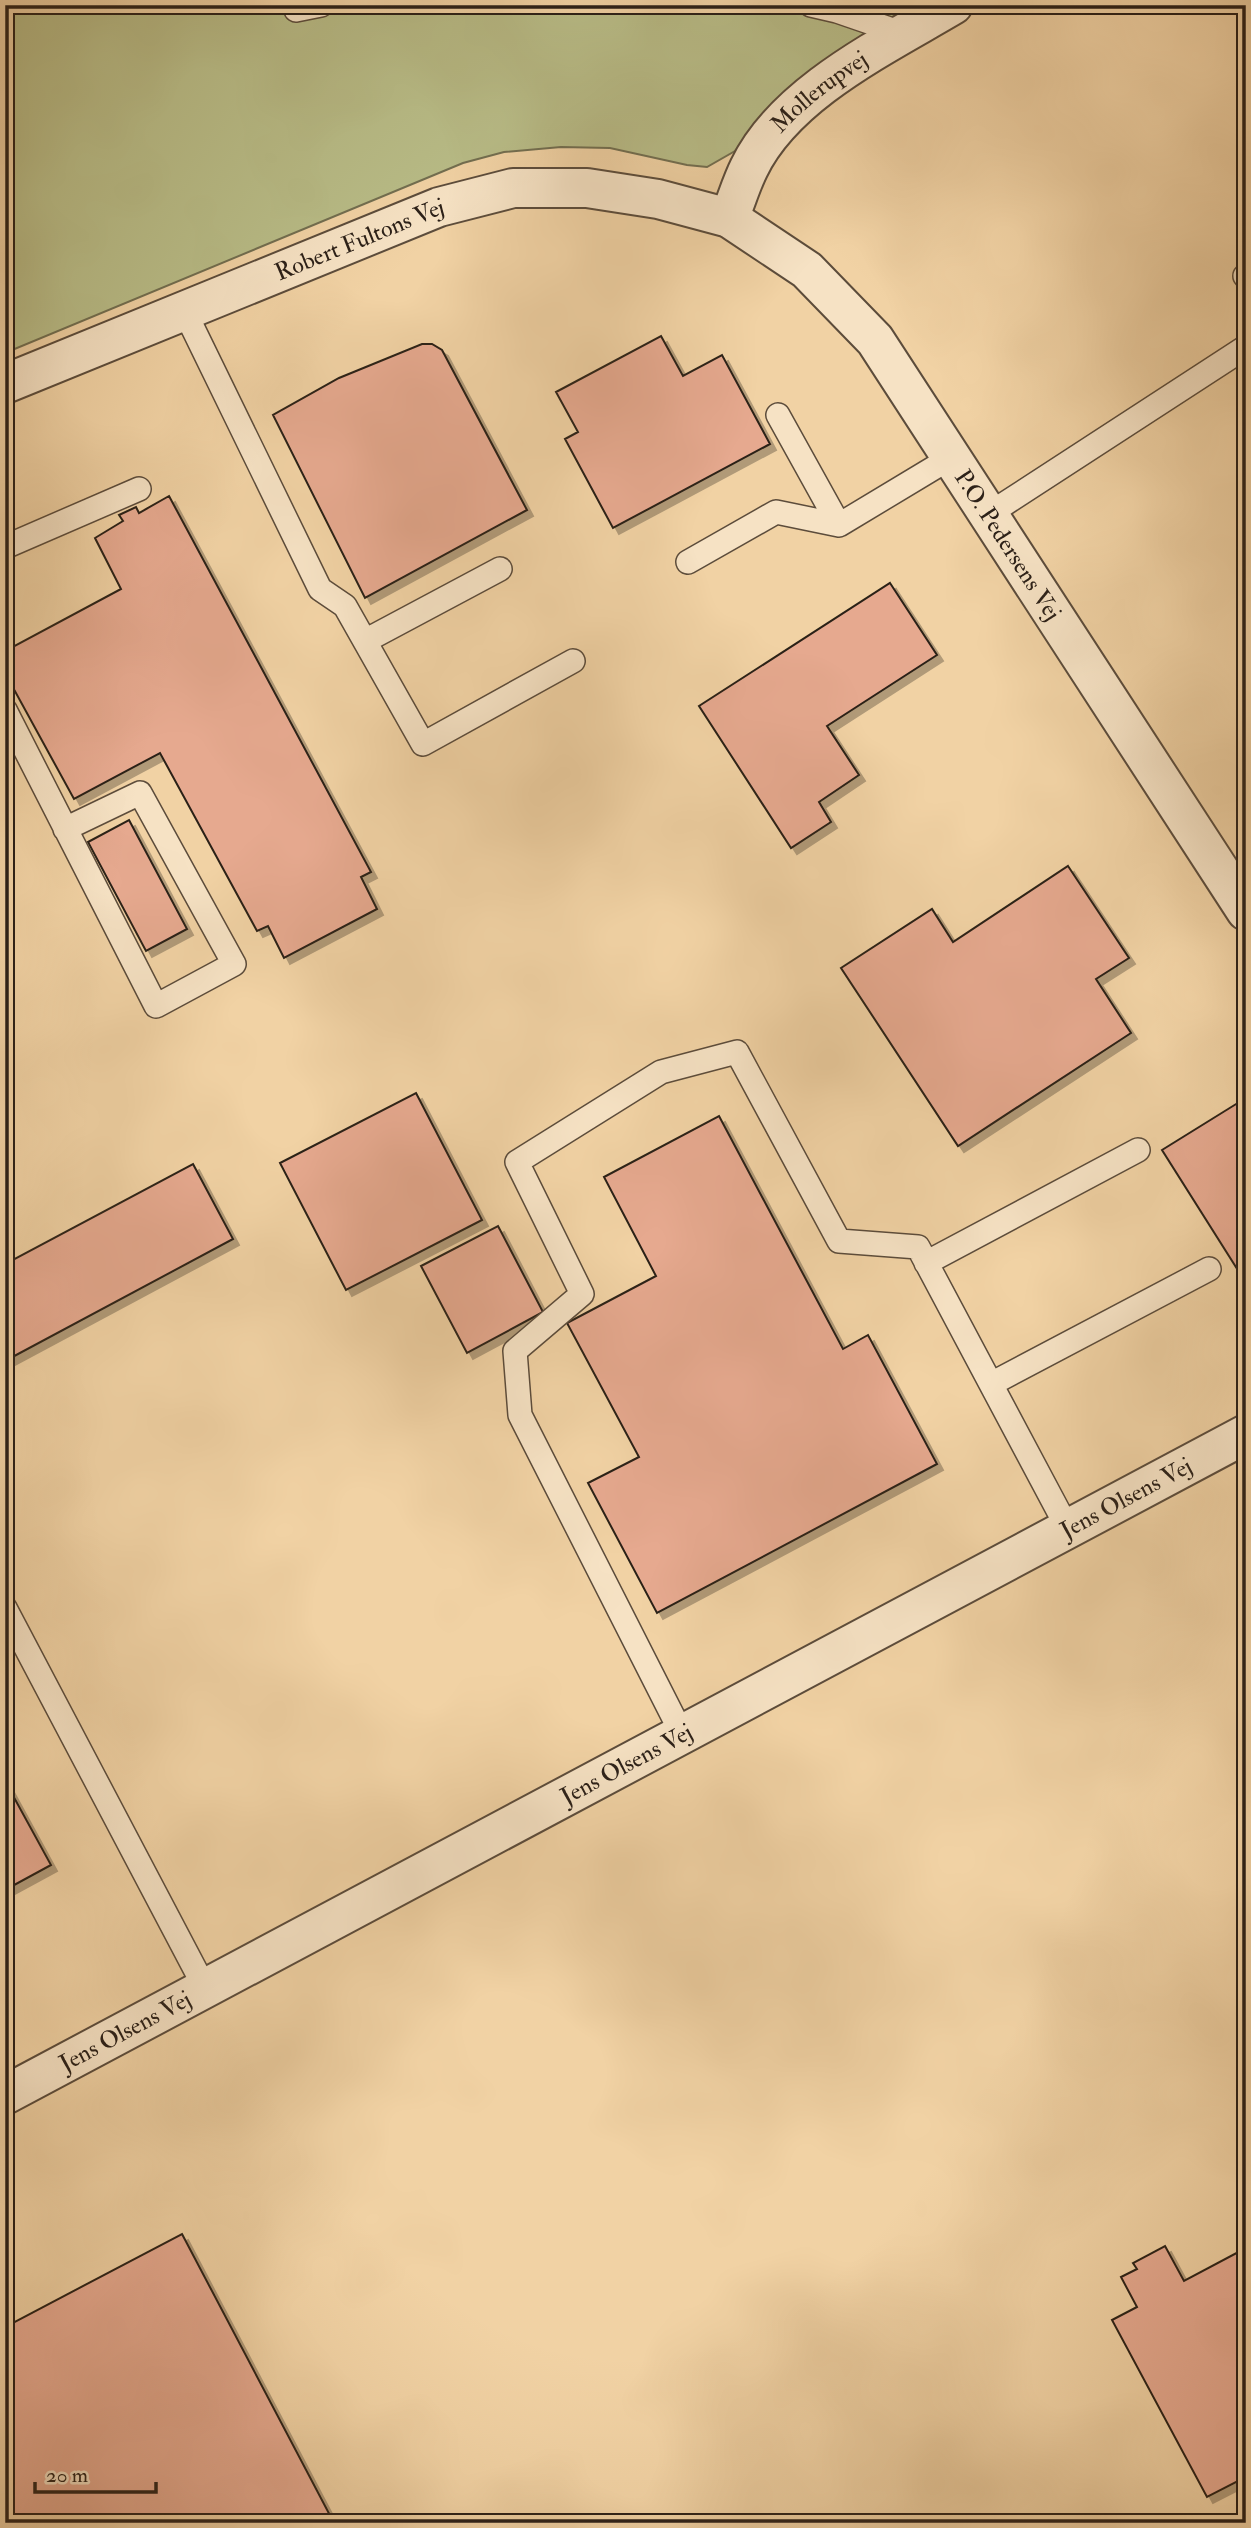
<svg xmlns="http://www.w3.org/2000/svg" width="1251" height="2528" font-family="'IM FELL Double Pica',serif">
  <style>
    .green { fill: #b8bc87; stroke: #726e50; stroke-width: 2 }
    .building { fill: #e6a98f; stroke: #2b2018; stroke-width: 2; filter: url(#shadow) }
    .lines { fill: none; stroke-linecap: round; stroke-linejoin: round }
    .service-casing { stroke: #5c4c3b; stroke-width: 26 }
    .minor-casing { stroke: #5c4c3b; stroke-width: 42 }
    .service { stroke: #f6e2c4; stroke-width: 23 }
    .minor { stroke: #f6e2c4; stroke-width: 38 }
    .labels { text-anchor: middle; dominant-baseline: central; stroke-width: 6; stroke-linejoin: round; paint-order: stroke }
    .street-label { font-size: 24px; fill: #2b2018; stroke: #f6e2c4 }
  </style>
  <defs>
    <filter id="shadow"><feDropShadow dx="6" dy="6" stdDeviation="0" flood-color="#0004"/></filter>
  </defs>
  <rect width="100%" height="100%" fill="#f1d2a4"/>
  <filter id="stains"><feTurbulence type="fractalNoise" baseFrequency=".00286" numOctaves="4"/><feColorMatrix values="0 0 0 0 .2 0 0 0 0 .09 0 0 0 0 .02 0 0 0 .5 -.17"/></filter>
  <radialGradient id="worn" r=".72"><stop offset=".6" stop-color="#630" stop-opacity="0"/><stop offset="1" stop-color="#630" stop-opacity=".3"/></radialGradient>
  <!-- green -->
  <path class="green" d="M 5,5 L 926,5 L 777,99 L 735,151 L 707,167 L 687,165 L 610,148 L 561,147 L 504,152 L 463,163 L 5,353 Z"/>
  <!-- building -->
  <path class="building" d="M 661,336 L 683,376 L 722,355 L 770,444 L 613,528 L 565,439 L 578,432 L 556,392 Z
    M 422,344 L 432,344 L 442,350 L 527,510 L 365,598 L 273,415 L 339,378 Z
    M 169,496 L 371,872 L 361,877 L 377,909 L 284,958 L 268,926 L 257,931 L 160,753 L 74,799 L 5,673 L 5,651 L 121,589 L 95,538 L 123,521 L 119,515 L 136,507 L 139,513 Z
    M 890,583 L 937,655 L 827,726 L 859,775 L 819,802 L 831,822 L 791,848 L 699,706 Z
    M 129,820 L 187,929 L 146,951 L 88,842 Z
    M 1068,866 L 1129,958 L 1096,979 L 1131,1033 L 958,1146 L 841,968 L 932,909 L 953,942 Z
    M 416,1093 L 482,1220 L 346,1290 L 280,1163 Z
    M 1241,1101 L 1246,1108 L 1246,1283 L 1162,1150 Z
    M 719,1116 L 843,1349 L 868,1335 L 937,1464 L 657,1613 L 588,1483 L 639,1457 L 567,1323 L 656,1276 L 604,1177 Z
    M 193,1164 L 233,1239 L 5,1361 L 5,1264 Z
    M 498,1226 L 543,1312 L 467,1353 L 421,1266 Z
    M 5,1781 L 51,1865 L 5,1890 Z
    M 182,2234 L 334,2523 L 5,2523 L 5,2327 Z
    M 1165,2246 L 1184,2281 L 1246,2248 L 1246,2477 L 1207,2497 L 1112,2320 L 1137,2307 L 1121,2277 L 1137,2269 L 1133,2263 Z"/>
  <g class="lines">
    <defs>
      <path id="service" d="M 811,5 L 837,11 L 904,34
        M 296,10 L 321,5
        M 1245,276 L 1246,277
        M 184,310 L 320,589 L 345,606 L 423,744 L 573,661
        M 778,415 L 839,525 L 952,457
        M 989,514 L 1246,347
        M 5,547 L 139,489
        M 688,562 L 776,512 L 839,525
        M 365,641 L 500,569
        M 5,710 L 156,1006 L 234,964 L 140,793 L 65,829
        M 926,1263 L 1138,1150
        M 991,1384 L 1209,1269
        M 5,1608 L 205,1988
        M 682,1734 L 520,1415 L 515,1351 L 582,1294 L 517,1162 L 661,1072 L 737,1052 L 839,1241 L 918,1247 L 1068,1529"/>
      <g id="minor">
        <path id="s1" d="M 729,218 C 736,202 741,184 749,168 C 785,93 884,46 953,5"/>
        <path id="s2" d="M 5,384 L 439,207 L 513,188 L 587,188 L 658,199 L 729,218 L 807,270 L 875,340 L 1246,911"/>
        <path id="s3" d="M 5,2095 L 1246,1434"/>
      </g>
    </defs>
    <!-- service casing -->
    <use href="#service" class="service-casing"/>
    <!-- minor casing -->
    <use href="#minor" class="minor-casing"/>
    <!-- service -->
    <use href="#service" class="service"/>
    <!-- minor -->
    <use href="#minor" class="minor"/>
  </g>
  <g class="labels">
    <!-- street labels -->
    <g class="street-label">
      <text stroke="none"><textPath href="#s1" startOffset="159">Mollerupvej</textPath></text>
      <text stroke="none"><textPath href="#s2" startOffset="383">Robert Fultons Vej</textPath></text>
      <text stroke="none"><textPath href="#s2" startOffset="1200">P.O. Pedersens Vej</textPath></text>
      <text stroke="none"><textPath href="#s3" startOffset="1270">Jens Olsens Vej</textPath></text>
      <text stroke="none"><textPath href="#s3" startOffset="704">Jens Olsens Vej</textPath></text>
      <text stroke="none"><textPath href="#s3" startOffset="136">Jens Olsens Vej</textPath></text>
    </g>
  </g>
  <!-- margin -->
  <rect width="1251" height="2528" fill="none" stroke="#f1d2a4" stroke-width="28"/>
  <rect x="7" y="7" width="1237" height="2514" fill="none" stroke="#2b2018" stroke-width="3.5"/>
  <rect x="14" y="14" width="1223" height="2500" fill="none" stroke="#2b2018" stroke-width="2"/>
  <!-- scale -->
  <path d="M35 2482v10h121v-10" fill="none" stroke="#2b2018" stroke-width="3.5"/>
  <text x="46" y="2482" font-size="21" fill="#2b2018" stroke="#f6e2c4" stroke-width="5" paint-order="stroke">20 m</text>
  <rect width="100%" height="100%" filter="url(#stains)"/>
  <rect width="100%" height="100%" fill="url(#worn)"/>
</svg>
